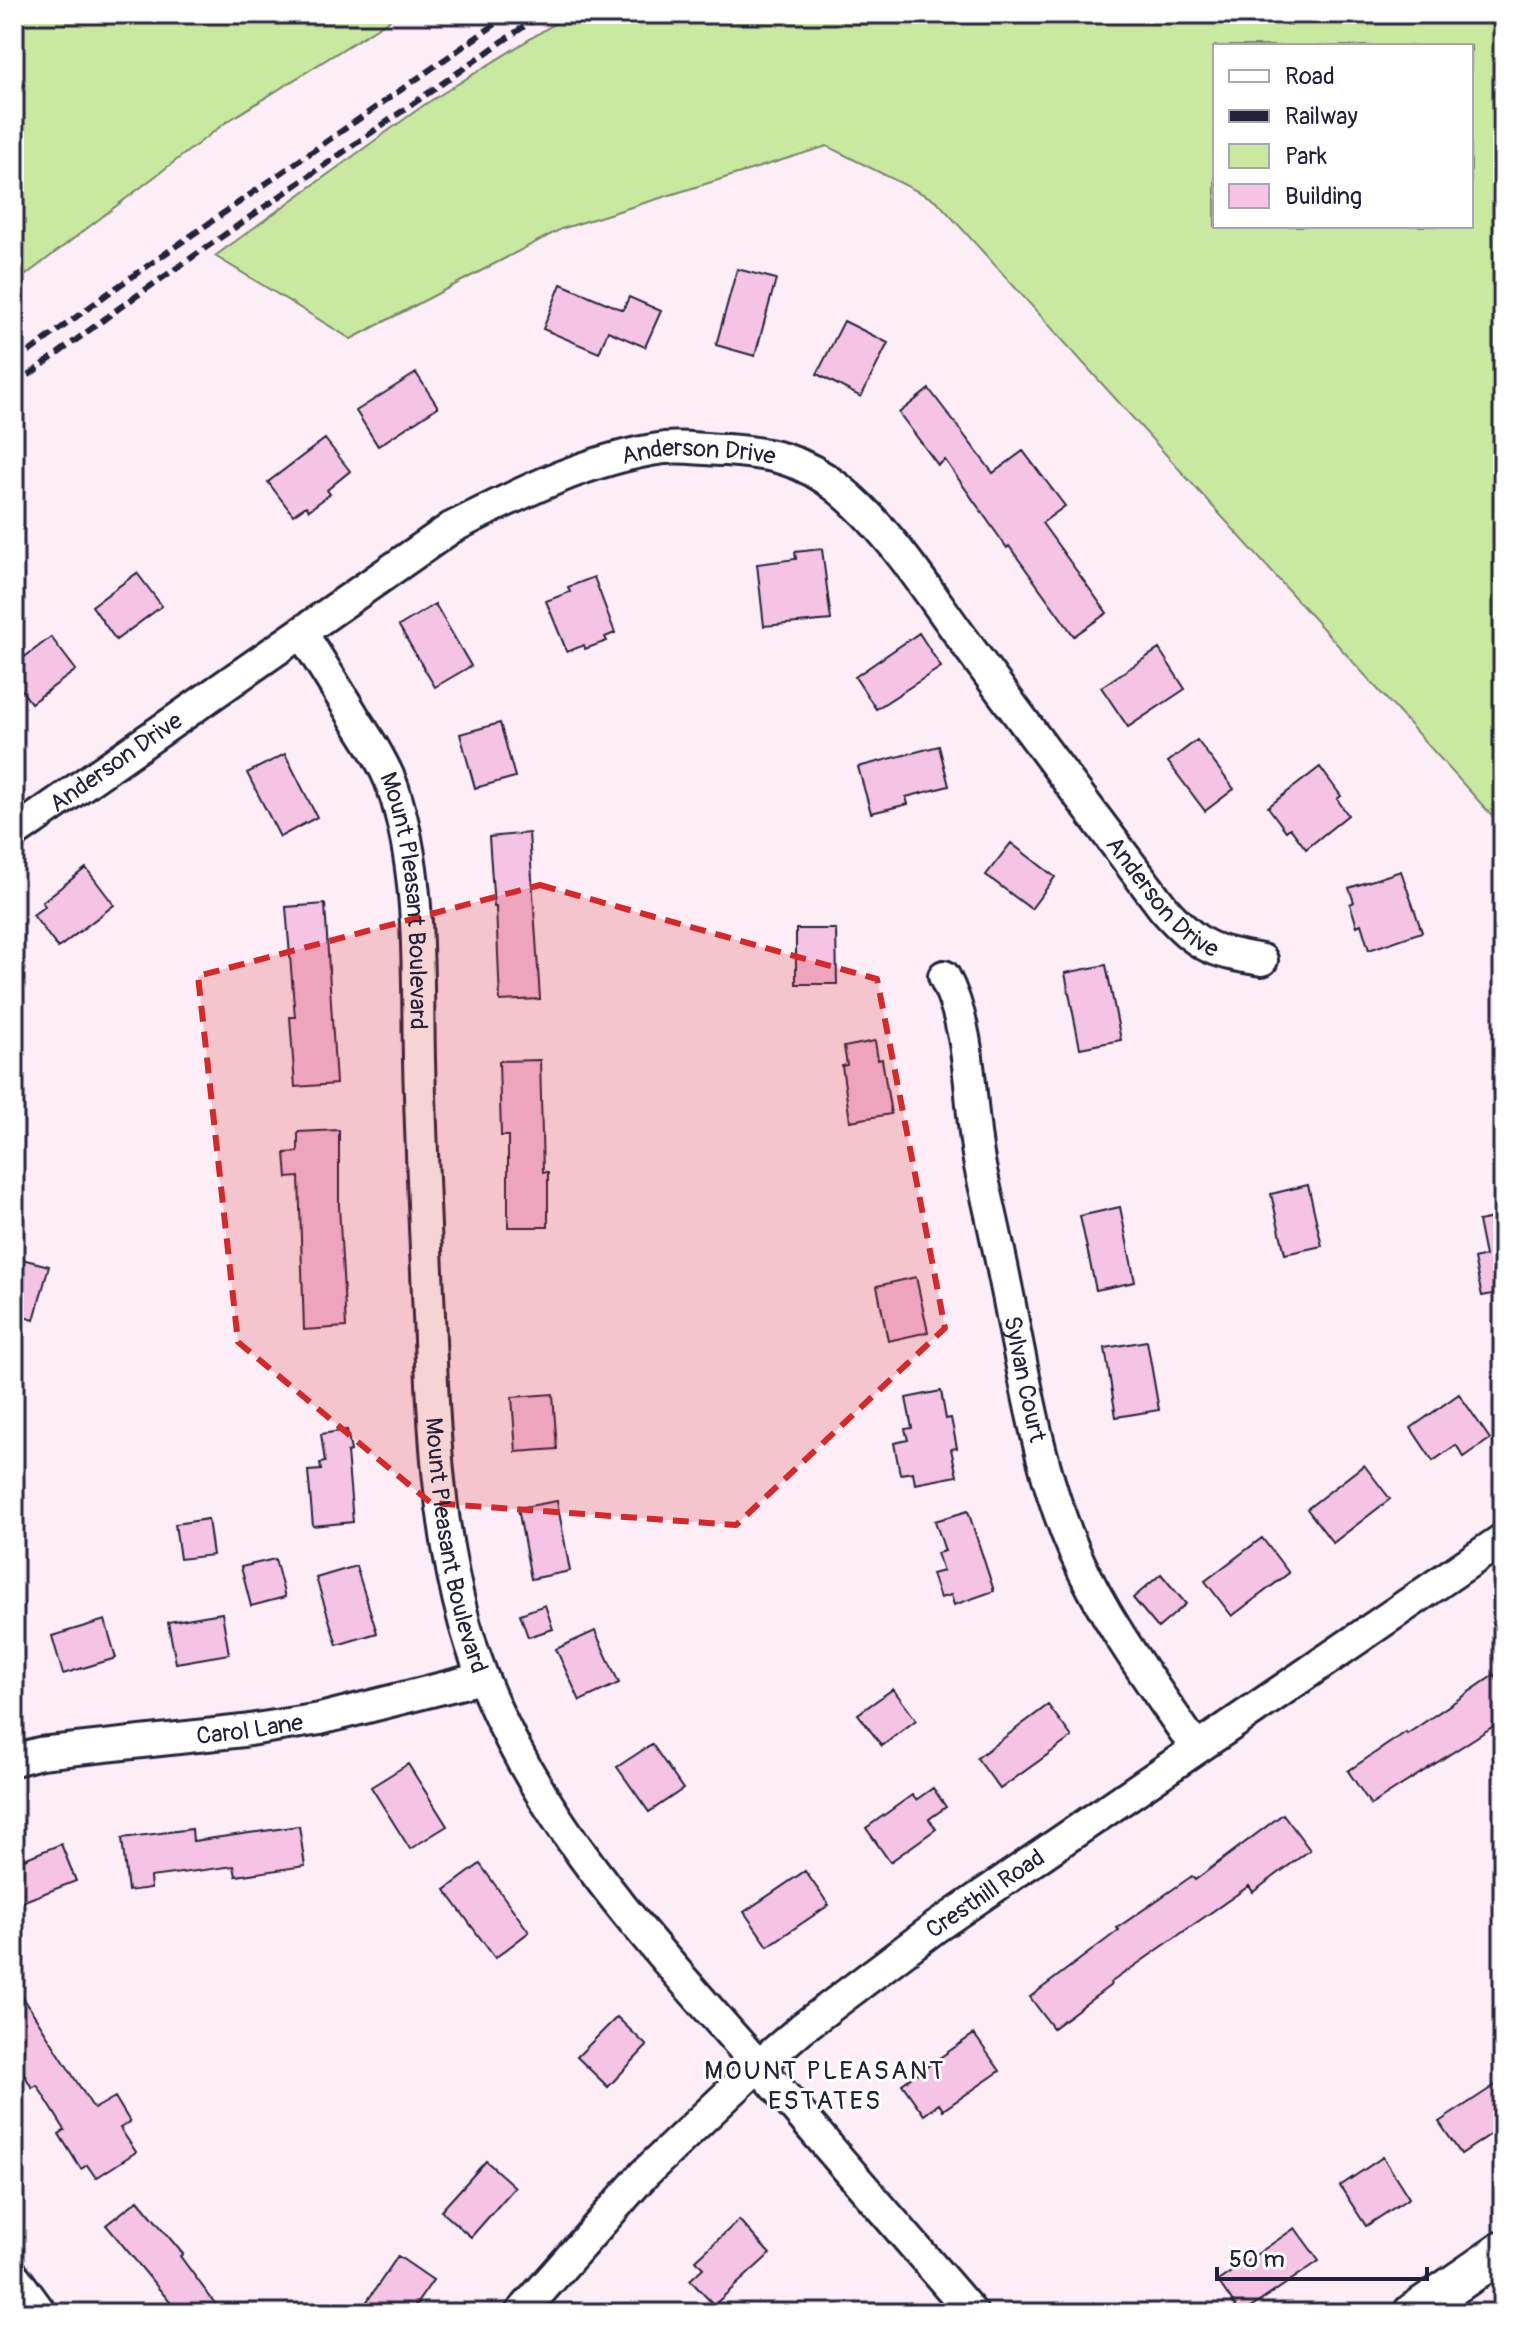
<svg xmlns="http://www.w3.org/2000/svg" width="1517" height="2327" font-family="Pangolin,sans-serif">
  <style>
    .green { fill: #c9e9a1; stroke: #76866e; stroke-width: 2; fill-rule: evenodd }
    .building { fill: #f5c3e4; stroke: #22223b; stroke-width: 2 }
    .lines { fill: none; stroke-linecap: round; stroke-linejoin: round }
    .minor-casing { stroke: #22223b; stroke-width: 36 }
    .tertiary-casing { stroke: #22223b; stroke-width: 44 }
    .minor { stroke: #fff; stroke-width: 30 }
    .tertiary { stroke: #fff; stroke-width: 38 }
    .rail { stroke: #22223b; stroke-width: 6; stroke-dasharray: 12 6; stroke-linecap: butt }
    .marked { fill: #d62828; fill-opacity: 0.2; stroke: #d62828; stroke-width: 6; stroke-dasharray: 16 10; stroke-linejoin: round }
    .labels { text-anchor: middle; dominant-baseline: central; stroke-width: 6; stroke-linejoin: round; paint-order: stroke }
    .street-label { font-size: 24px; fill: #22223b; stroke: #fff }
    .neighbourhood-label { font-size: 26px; letter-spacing: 2px; fill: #22223b; stroke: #fff }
  </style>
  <rect width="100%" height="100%" fill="#fcedf7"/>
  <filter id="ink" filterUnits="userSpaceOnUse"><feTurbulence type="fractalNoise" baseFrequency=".0125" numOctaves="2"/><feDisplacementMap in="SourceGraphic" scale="16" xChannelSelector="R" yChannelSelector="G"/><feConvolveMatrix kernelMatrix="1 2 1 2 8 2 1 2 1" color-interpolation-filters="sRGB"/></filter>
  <g filter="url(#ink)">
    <!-- green -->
    <path class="green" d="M 14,14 L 399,14 L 225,123 L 14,284 Z
      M 570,14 L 1503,14 L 1503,828 L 937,201 L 827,146 L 561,229 L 351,339 L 215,256 L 424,105 ZM 1215,46 L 1471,46 L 1471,226 L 1215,226 Z"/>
    <!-- building -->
    <path class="building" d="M 737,269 L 776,279 L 755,356 L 716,345 Z
      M 561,284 L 623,310 L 629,297 L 661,311 L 645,347 L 608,331 L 599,353 L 543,329 Z
      M 844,321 L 888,343 L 861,397 L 817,374 Z
      M 416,373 L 438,407 L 378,446 L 356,411 Z
      M 929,389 L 993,473 L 1023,451 L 1065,506 L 1042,523 L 1107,613 L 1074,636 L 1009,546 L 1007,548 L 945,460 L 938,465 L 899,413 Z
      M 325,439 L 350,471 L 327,490 L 330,494 L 309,510 L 306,506 L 293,515 L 268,482 Z
      M 822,549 L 831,620 L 764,626 L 757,564 L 796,559 L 795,552 Z
      M 137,573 L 162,606 L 116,640 L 92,606 Z
      M 594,577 L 615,633 L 605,637 L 607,641 L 585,649 L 584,645 L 567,652 L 546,601 L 570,592 L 568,587 Z
      M 435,604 L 471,666 L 435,687 L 399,626 Z
      M 919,633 L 941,667 L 876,709 L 855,677 Z
      M 51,637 L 76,670 L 31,703 L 14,680 L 14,665 Z
      M 1159,649 L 1185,689 L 1128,727 L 1101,687 Z
      M 500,723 L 515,777 L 475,788 L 460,734 Z
      M 1197,740 L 1234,789 L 1205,811 L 1168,762 Z
      M 939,746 L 949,786 L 906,797 L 908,804 L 871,813 L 858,767 Z
      M 285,754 L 317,817 L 280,837 L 247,773 Z
      M 1320,767 L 1341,796 L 1337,799 L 1348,815 L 1306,849 L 1290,828 L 1286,831 L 1268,807 Z
      M 529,833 L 540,999 L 500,1001 L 496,907 L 494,907 L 489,837 Z
      M 1011,843 L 1055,877 L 1031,909 L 986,875 Z
      M 86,868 L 114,905 L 58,948 L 33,915 L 45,906 L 42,902 Z
      M 1401,871 L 1422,932 L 1369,950 L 1361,924 L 1357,926 L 1350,904 L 1354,902 L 1349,888 Z
      M 325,904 L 336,1084 L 295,1087 L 290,1017 L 295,1017 L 286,907 Z
      M 796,929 L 836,929 L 837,984 L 796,984 Z
      M 1106,965 L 1121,1040 L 1080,1048 L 1065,973 Z
      M 875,1041 L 878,1060 L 882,1059 L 891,1114 L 850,1121 L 842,1066 L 847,1065 L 844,1047 Z
      M 540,1060 L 543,1172 L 548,1172 L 548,1227 L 508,1227 L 508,1136 L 501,1136 L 499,1061 Z
      M 339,1130 L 339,1206 L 346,1327 L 304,1330 L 299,1177 L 287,1178 L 285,1153 L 298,1152 L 298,1132 Z
      M 1308,1185 L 1322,1246 L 1285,1254 L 1271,1194 Z
      M 1120,1207 L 1135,1282 L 1096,1290 L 1080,1216 Z
      M 1503,1216 L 1503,1292 L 1482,1296 L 1474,1259 L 1485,1256 L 1478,1221 Z
      M 14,1257 L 49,1266 L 34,1320 L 14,1314 Z
      M 916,1277 L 928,1332 L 888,1341 L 877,1286 Z
      M 1147,1341 L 1159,1410 L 1116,1417 L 1105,1348 Z
      M 941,1391 L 946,1419 L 951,1418 L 957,1448 L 951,1449 L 957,1476 L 915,1484 L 913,1472 L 900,1474 L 894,1443 L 908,1440 L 905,1429 L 912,1428 L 906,1398 Z
      M 553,1394 L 557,1449 L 516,1452 L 512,1397 Z
      M 1459,1394 L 1490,1439 L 1464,1457 L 1456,1445 L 1433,1461 L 1411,1428 Z
      M 347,1430 L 351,1451 L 347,1452 L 353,1522 L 313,1526 L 308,1471 L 321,1470 L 320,1463 L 325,1462 L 321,1434 Z
      M 1364,1465 L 1390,1499 L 1333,1543 L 1307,1509 Z
      M 557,1501 L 570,1571 L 531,1579 L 518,1508 Z
      M 968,1511 L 994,1591 L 954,1605 L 951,1595 L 940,1598 L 932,1574 L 943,1571 L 937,1553 L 945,1551 L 935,1521 Z
      M 208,1519 L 213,1555 L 180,1559 L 175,1524 Z
      M 1262,1538 L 1289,1573 L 1232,1616 L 1205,1581 Z
      M 275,1559 L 285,1597 L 251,1606 L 241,1567 Z
      M 356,1566 L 377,1633 L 337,1645 L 316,1578 Z
      M 1161,1574 L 1186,1604 L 1158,1628 L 1133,1598 Z
      M 545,1605 L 553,1629 L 528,1637 L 520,1614 Z
      M 222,1613 L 229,1654 L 176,1663 L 168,1622 Z
      M 105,1620 L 116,1658 L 63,1674 L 52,1636 Z
      M 595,1631 L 619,1683 L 580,1701 L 556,1649 Z
      M 1494,1675 L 1503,1689 L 1503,1720 L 1371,1805 L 1348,1771 L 1406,1732 L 1407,1734 Z
      M 893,1689 L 916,1720 L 882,1746 L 858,1714 Z
      M 1048,1705 L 1072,1737 L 1000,1789 L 977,1758 Z
      M 652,1744 L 683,1789 L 649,1812 L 617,1767 Z
      M 408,1764 L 447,1826 L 410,1849 L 371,1787 Z
      M 933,1788 L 946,1807 L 929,1819 L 936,1829 L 890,1862 L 866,1828 L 912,1795 L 916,1800 Z
      M 1283,1814 L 1310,1850 L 1253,1892 L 1249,1886 L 1110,1983 L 1111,1985 L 1053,2028 L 1030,1997 L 1119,1930 L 1117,1928 L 1192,1876 L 1195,1880 Z
      M 299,1826 L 305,1866 L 236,1876 L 234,1866 L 150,1877 L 151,1888 L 128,1891 L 122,1838 L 192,1829 L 193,1841 Z
      M 61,1844 L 76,1881 L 14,1905 L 14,1863 Z
      M 480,1864 L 529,1932 L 495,1958 L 445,1890 Z
      M 805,1871 L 829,1905 L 768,1946 L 744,1912 Z
      M 14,1983 L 94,2109 L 115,2097 L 130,2122 L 120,2128 L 136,2152 L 96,2178 L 87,2165 L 81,2169 L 59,2134 L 65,2130 L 37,2085 L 32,2088 L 24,2074 L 14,2080 Z
      M 617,2017 L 647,2046 L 608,2087 L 577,2057 Z
      M 974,2034 L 1000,2071 L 943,2110 L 939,2104 L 924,2115 L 902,2084 Z
      M 1503,2080 L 1503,2126 L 1461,2154 L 1439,2122 Z
      M 1383,2157 L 1409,2198 L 1366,2226 L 1340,2186 Z
      M 486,2161 L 515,2187 L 471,2237 L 441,2211 Z
      M 138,2200 L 183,2254 L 180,2256 L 222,2313 L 179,2313 L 106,2225 Z
      M 739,2220 L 770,2254 L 714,2305 L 690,2280 L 703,2268 L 696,2260 Z
      M 1295,2228 L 1319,2261 L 1243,2313 L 1240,2313 L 1218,2281 Z
      M 398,2256 L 433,2280 L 410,2313 L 359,2313 Z"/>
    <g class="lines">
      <defs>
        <g id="minor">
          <path id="s1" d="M 302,633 C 321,663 339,692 357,722 C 370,742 385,765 393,788 C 422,876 417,969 419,1060 C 421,1145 425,1230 429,1315 C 433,1419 437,1524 465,1625 C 513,1795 636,1926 749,2055 C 824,2141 898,2227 972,2313"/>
          <path id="s2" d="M 14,833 L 451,528 C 518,494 589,458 665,448 C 684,446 706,450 726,450 C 770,453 802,459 838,488 C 890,530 926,589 965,642 C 1030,731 1097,820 1164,909 C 1198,947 1212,952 1262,960"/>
          <path id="s3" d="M 944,976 C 975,1036 967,1107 981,1171 C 994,1226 1006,1282 1016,1337 C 1031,1411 1044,1483 1075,1553 C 1106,1623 1153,1685 1196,1748"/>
          <path id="s4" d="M 14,1760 L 40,1753 L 243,1731 L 320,1719 L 482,1678"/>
          <path d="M 14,2276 L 41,2313"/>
          <path id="s5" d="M 521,2313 L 644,2174 L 758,2066 L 802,2028 L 936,1927 L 1503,1539"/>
        </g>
        <path id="tertiary" d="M 1413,2313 L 1503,2251"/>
      </defs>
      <!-- minor casing -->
      <use href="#minor" class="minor-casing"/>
      <!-- tertiary casing -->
      <use href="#tertiary" class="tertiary-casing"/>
      <!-- minor -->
      <use href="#minor" class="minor"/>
      <!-- tertiary -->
      <use href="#tertiary" class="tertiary"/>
      <!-- rail -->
      <path class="rail" d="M 14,363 L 110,292 L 510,14
        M 14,386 L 122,306 L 542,14"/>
    </g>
  </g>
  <!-- marked area -->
  <path class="marked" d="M 540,885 L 877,979 L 945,1328 L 736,1525 L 431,1503 L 238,1342 L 198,976 Z"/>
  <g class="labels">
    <!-- street labels -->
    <g class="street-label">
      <text stroke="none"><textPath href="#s2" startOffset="796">Anderson Drive</textPath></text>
      <text stroke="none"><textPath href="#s2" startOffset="124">Anderson Drive</textPath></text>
      <text stroke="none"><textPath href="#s2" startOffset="1468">Anderson Drive</textPath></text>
      <text stroke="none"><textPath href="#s1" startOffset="294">Mount Pleasant Boulevard</textPath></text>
      <text stroke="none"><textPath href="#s3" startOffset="412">Sylvan Court</textPath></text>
      <text stroke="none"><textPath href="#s1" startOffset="942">Mount Pleasant Boulevard</textPath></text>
      <text stroke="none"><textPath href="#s4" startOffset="238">Carol Lane</textPath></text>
      <text stroke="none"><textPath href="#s5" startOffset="628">Cresthill Road</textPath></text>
    </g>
    <!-- neighbourhood labels -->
    <g class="neighbourhood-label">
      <text x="825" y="2071">MOUNT PLEASANT<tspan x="825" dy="30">ESTATES</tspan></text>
    </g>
  </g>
  <!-- margin -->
  <rect width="1517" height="2327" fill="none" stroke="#fff" stroke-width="48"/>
  <rect x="24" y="24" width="1469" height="2279" fill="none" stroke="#22223b" stroke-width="3" filter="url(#ink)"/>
  <!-- legend -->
  <rect x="1213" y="44" width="260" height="184" fill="#ffffff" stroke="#a7a7b1" stroke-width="2"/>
  <rect x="1229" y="70" width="40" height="12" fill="#ffffff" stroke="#a7a7b1" stroke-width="2"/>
  <text x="1285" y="84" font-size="24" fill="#22223b">Road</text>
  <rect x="1229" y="110" width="40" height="12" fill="#22223b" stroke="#a7a7b1" stroke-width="2"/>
  <text x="1285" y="124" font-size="24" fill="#22223b">Railway</text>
  <rect x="1229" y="144" width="40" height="24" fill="#c9e9a1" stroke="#a7a7b1" stroke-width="2"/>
  <text x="1285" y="164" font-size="24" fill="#22223b">Park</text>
  <rect x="1229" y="184" width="40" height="24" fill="#f5c3e4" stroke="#a7a7b1" stroke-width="2"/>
  <text x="1285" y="204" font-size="24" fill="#22223b">Building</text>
  <!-- scale -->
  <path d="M1217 2267v12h210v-12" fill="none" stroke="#22223b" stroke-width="4"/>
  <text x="1229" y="2267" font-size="24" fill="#22223b" stroke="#ffffff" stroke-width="6" paint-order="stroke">50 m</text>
</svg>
